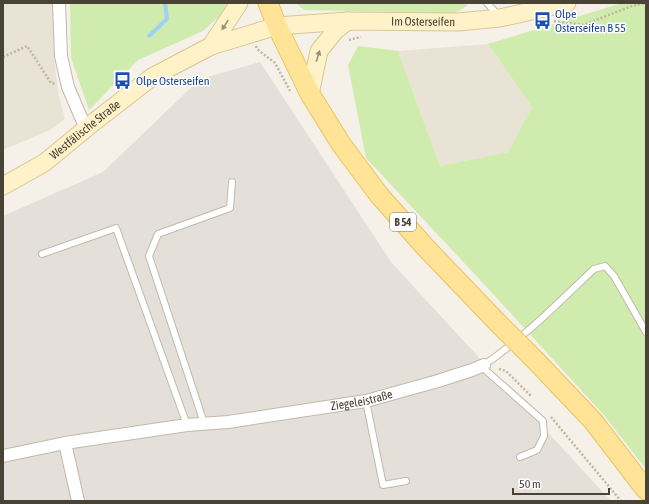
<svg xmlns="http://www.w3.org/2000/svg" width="649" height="504" font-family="'Asap Condensed',sans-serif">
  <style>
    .residential { fill: #e9e3d5 }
    .industrial { fill: #e4e0d9 }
    .green { fill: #cfecae }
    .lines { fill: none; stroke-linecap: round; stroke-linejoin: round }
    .stream { stroke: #a0d1f5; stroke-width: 4 }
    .lane-casing { stroke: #c1b9a9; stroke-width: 8 }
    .street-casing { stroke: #c1b9a9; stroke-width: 14 }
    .secondary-casing { stroke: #d8c695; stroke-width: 19 }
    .primary-casing { stroke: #ecc35f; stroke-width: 21 }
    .path { stroke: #c4b69a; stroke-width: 2.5; stroke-dasharray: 2 2; stroke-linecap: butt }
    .lane { stroke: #fff; stroke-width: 6 }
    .street { stroke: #fff; stroke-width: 12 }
    .secondary { stroke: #fff2c8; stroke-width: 17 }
    .primary { stroke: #ffe397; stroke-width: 19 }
    .primary-bridge-casing { stroke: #ecc35f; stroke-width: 21; stroke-linecap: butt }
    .primary-bridge { stroke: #ffe397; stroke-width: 19 }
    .oneway { fill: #9b9178 }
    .labels { text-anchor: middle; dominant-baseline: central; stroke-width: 3; stroke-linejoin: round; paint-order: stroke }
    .shield { fill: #fff; stroke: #807b72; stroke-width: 1 }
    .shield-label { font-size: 11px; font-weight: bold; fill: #494236 }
    .transit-label { font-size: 12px; fill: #164399; stroke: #fff; text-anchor: start }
    .street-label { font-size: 12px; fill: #494236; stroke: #fff }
  </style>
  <rect width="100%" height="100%" fill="#f5f1e8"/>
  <!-- residential -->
  <path class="residential" d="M 3,3 L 53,3 L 54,55 L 56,76 L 59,96 L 65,119 L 50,130 L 3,150 Z
    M 488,44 L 532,107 L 508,152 L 440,166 L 398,51 Z"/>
  <!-- industrial -->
  <path class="industrial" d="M 260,62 L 391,262 L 611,501 L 3,501 L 3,216 L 103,172 L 200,79 Z"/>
  <!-- green -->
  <path class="green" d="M 70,3 L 226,3 L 224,12 L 203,31 L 138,60 L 89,110 L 71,58 Z
    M 296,3 L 467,3 L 467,6 L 455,13 L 304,10 Z
    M 622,3 L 646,3 L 646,469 L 603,414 L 482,282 L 366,158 L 348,65 L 358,46 L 398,51 L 440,166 L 508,152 L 532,107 L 488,44 Z"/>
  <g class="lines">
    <!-- stream -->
    <path class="stream" d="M 149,36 L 167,19 L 165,3"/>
    <defs>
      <path id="lane" d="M 487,3 L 498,15
        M 42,254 L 116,228 L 187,425
        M 484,365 C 525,337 559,302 594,269 L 605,266 L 614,276 L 646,332
        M 481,366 L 543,421 L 544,436 L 537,450 L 520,457
        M 366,401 L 383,485 L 406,481
        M 204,423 L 149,256 L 158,234 L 230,208 L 232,182"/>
      <g id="street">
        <path d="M 59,3 L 61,56 L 68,87 L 86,129"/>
        <path d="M 65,443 L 78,501"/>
        <path id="s1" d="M 3,456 L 65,443 L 187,425 L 228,422 L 366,401 L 438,381 L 472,370 L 484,365"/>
      </g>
      <g id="secondary">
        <path d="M 211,46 L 239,3"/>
        <path d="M 310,94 L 319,51 L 336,30 L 348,21"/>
        <path id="s2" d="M 3,186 L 44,163 L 94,122 L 152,77 L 211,46 L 277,26 L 348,21 L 458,22 L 500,18 L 567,3"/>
      </g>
      <path id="primary" d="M 268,3 L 277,26 L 310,94 L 341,144 L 379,195 L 426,248 L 497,322
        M 536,361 L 593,421 L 646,490"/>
    </defs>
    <!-- lane casing -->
    <use href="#lane" class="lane-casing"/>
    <!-- street casing -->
    <use href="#street" class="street-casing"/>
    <!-- secondary casing -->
    <use href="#secondary" class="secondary-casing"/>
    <!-- primary casing -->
    <use href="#primary" class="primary-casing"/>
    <!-- path -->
    <path class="path" d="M 554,21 L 583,25 L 632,6 L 646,3
      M 349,40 L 361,37
      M 256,46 L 257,49 L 275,63 L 290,91
      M 3,57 L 27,46 L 51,83 L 56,84
      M 499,369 L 506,371 L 531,396
      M 551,417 L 621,501"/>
    <!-- lane -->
    <use href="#lane" class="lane"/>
    <!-- street -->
    <use href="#street" class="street"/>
    <!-- secondary -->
    <use href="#secondary" class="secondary"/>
    <!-- primary -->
    <use href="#primary" class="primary"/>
    <defs>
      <path id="primary-bridge" d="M 497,322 L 536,361"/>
    </defs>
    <!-- primary-bridge casing -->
    <use href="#primary-bridge" class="primary-bridge-casing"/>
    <!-- primary-bridge -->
    <use href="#primary-bridge" class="primary-bridge"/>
  </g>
  <!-- one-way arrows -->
  <defs><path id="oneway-solid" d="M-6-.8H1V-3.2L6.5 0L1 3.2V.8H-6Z"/></defs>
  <g class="oneway">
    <use href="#oneway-solid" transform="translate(225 25) rotate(123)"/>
    <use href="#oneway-solid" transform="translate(318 56) rotate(-73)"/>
  </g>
  <!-- icons -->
  <defs>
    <symbol id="bus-bare" viewBox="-9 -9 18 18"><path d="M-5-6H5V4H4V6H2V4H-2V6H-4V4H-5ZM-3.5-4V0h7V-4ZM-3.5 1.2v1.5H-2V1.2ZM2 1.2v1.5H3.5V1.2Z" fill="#1a4fb4" stroke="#fff" stroke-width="2.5" paint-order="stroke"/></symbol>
  </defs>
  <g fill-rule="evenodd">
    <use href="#bus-bare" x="530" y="8" width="25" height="25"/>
    <use href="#bus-bare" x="110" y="68" width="25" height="25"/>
  </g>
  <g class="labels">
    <!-- shield labels -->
    <rect class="shield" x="390" y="213" width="26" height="18" rx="3"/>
    <g class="shield-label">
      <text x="403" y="222">B 54</text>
    </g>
    <!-- transit labels -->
    <g class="transit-label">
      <text x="555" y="14">Olpe<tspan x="555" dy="14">Osterseifen B 55</tspan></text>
      <text x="136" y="81">Olpe Osterseifen</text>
    </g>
    <!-- street labels -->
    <g class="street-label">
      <text stroke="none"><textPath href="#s2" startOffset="467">Im Osterseifen</textPath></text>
      <text stroke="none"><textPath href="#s2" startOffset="100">Westfälische Straße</textPath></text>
      <text stroke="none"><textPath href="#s1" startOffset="363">Ziegeleistraße</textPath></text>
    </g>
  </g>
  <!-- border -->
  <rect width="649" height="504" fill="none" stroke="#494236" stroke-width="8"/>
  <!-- scale -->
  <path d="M513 488v6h96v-6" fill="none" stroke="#494236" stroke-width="2"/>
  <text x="519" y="488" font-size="12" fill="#494236" stroke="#ffffff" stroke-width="3" paint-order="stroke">50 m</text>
</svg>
